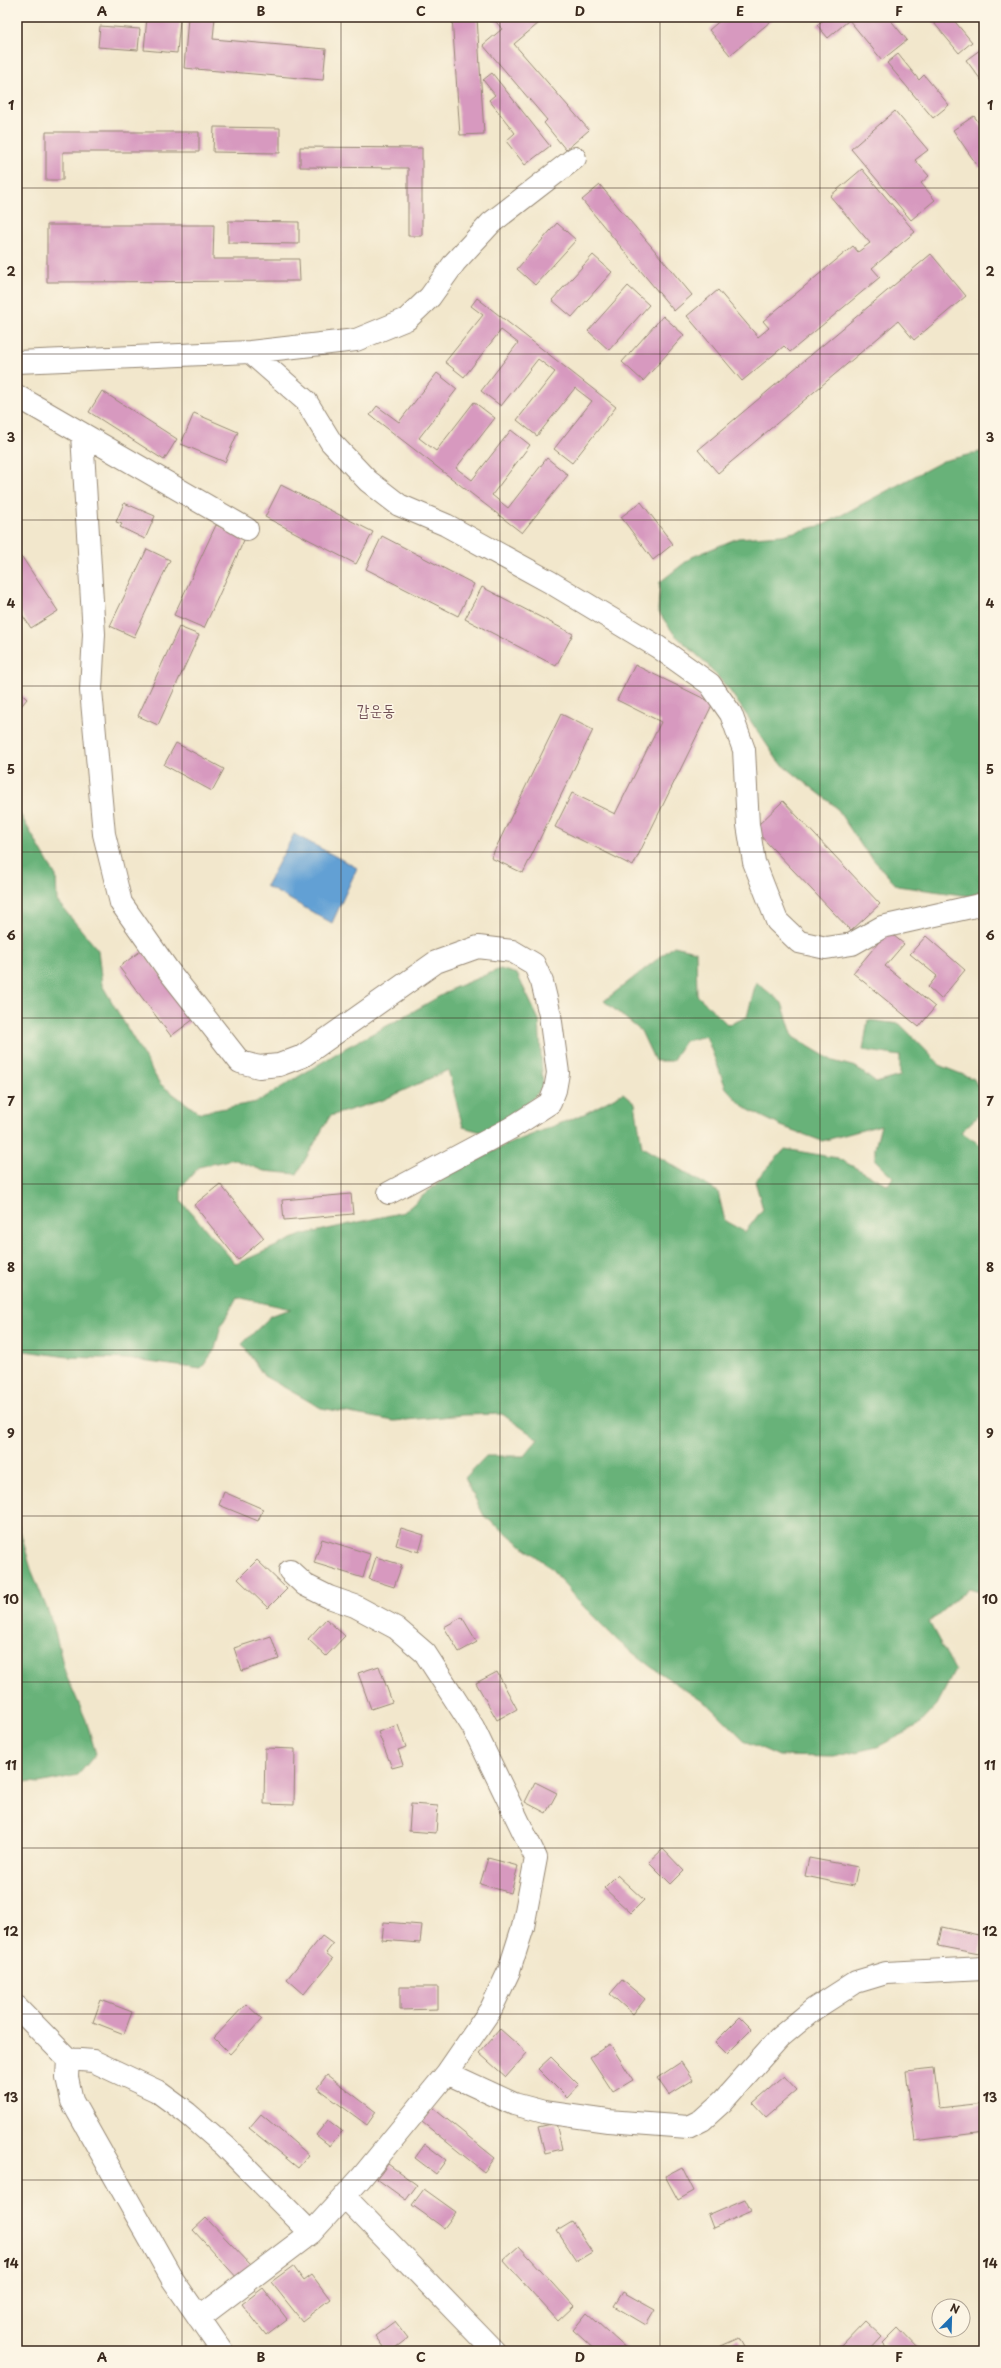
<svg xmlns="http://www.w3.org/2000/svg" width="1001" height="2368" font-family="'Playpen Sans','Poor Story',sans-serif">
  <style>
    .forest { fill: #68b279; stroke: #526e4c }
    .water { fill: #62a0d4; stroke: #4e6579 }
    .building { fill: #d799bf }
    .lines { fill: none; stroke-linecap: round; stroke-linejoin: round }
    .minor-casing { stroke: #968875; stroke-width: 24 }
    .minor { stroke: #fff; stroke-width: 22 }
    .grid { fill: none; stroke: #3b2a1e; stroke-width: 1; stroke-opacity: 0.55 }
    .labels { text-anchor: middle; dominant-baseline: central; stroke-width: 3; stroke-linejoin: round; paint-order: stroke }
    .quarter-label { font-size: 16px; fill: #725156; stroke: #fcf5e5 }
    .neatline { fill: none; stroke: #3b2a1e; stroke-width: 1.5 }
    .grid-label { font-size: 13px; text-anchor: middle; font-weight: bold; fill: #3b2a1e }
  </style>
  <rect width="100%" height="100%" fill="#fcf5e5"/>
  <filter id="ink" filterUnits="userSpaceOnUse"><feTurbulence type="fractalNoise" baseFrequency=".025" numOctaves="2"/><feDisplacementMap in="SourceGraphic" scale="8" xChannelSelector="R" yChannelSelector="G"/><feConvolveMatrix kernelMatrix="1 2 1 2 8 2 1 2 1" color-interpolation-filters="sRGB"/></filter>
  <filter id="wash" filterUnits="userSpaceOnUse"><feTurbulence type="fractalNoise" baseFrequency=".012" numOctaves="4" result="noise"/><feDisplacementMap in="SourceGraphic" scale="16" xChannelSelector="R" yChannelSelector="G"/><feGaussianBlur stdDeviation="0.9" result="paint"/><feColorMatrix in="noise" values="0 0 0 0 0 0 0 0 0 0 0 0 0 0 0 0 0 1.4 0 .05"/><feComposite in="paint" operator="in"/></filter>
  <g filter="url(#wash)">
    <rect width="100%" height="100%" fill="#f2e7cc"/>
    <!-- forest -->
    <path class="forest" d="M 984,451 L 984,892 L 970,896 L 897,886 L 863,848 L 835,806 L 778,761 L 730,691 L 706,663 L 674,634 L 658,611 L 660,582 L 692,557 L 738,538 L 782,535 L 823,525 L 943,461 Z
      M 17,809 L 56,876 L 57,901 L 98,950 L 102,985 L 160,1084 L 199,1113 L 257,1102 L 347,1047 L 398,1020 L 454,988 L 500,969 L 517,974 L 539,1020 L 543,1088 L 519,1112 L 485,1133 L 463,1127 L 448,1070 L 383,1100 L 330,1116 L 297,1174 L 264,1171 L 233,1159 L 199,1167 L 181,1187 L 181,1201 L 236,1264 L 301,1235 L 404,1212 L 446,1176 L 501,1147 L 584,1114 L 623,1093 L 635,1103 L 642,1147 L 718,1192 L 725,1221 L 745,1232 L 763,1209 L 755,1181 L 785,1149 L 837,1158 L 888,1185 L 893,1177 L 875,1160 L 875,1148 L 881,1125 L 822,1141 L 781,1126 L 745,1108 L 726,1088 L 706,1036 L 685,1041 L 672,1061 L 655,1061 L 641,1031 L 604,1001 L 674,946 L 696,951 L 697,995 L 728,1025 L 747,1017 L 756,982 L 782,1003 L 793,1037 L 833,1061 L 856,1067 L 876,1083 L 900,1076 L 900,1056 L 863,1050 L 868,1020 L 900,1024 L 941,1066 L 974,1079 L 984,1099 L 984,1110 L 961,1132 L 984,1147 L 984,1592 L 969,1588 L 929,1622 L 955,1670 L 937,1705 L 915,1728 L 877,1747 L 833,1757 L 779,1756 L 745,1741 L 711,1707 L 651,1667 L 619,1642 L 577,1600 L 550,1567 L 484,1516 L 465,1478 L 486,1456 L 524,1456 L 538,1439 L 502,1414 L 463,1415 L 394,1421 L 321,1408 L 264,1376 L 242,1344 L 272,1315 L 291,1309 L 237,1297 L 221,1326 L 215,1349 L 201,1369 L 126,1359 L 68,1357 L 17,1350 Z
      M 17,1520 L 31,1569 L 53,1624 L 65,1672 L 86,1720 L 96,1754 L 78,1775 L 39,1783 L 17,1781 Z"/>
    <!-- water -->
    <path class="water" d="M 294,834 L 357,868 L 332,923 L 266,886 Z"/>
    <g id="blocks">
      <!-- building -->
      <path class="building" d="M 147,17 L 180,20 L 177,53 L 144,50 Z
        M 188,17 L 215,17 L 213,39 L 326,49 L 323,80 L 184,68 Z
        M 452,17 L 477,17 L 484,134 L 460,135 Z
        M 492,17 L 534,17 L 539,23 L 514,44 L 589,130 L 566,150 L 544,123 L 547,120 L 483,45 L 502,29 Z
        M 724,17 L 776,17 L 730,55 L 709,30 Z
        M 827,17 L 888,17 L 907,40 L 882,60 L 849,20 L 828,38 L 817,25 Z
        M 929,17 L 951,17 L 972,42 L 959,53 Z
        M 100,26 L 140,29 L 138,50 L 98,47 Z
        M 984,47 L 984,84 L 966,60 Z
        M 898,54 L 919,80 L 924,75 L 949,105 L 933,118 L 887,63 Z
        M 492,73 L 550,146 L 525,165 L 506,141 L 515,133 L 489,100 L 495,95 L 483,80 Z
        M 895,111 L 928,150 L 915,160 L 929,176 L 921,183 L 935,200 L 911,220 L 851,149 Z
        M 974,116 L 984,130 L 984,164 L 979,168 L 953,130 Z
        M 214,127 L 280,128 L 280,153 L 213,152 Z
        M 46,132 L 199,132 L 199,152 L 63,152 L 63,180 L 46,180 Z
        M 300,147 L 422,148 L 422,236 L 408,236 L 408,168 L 300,167 Z
        M 862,169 L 915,232 L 872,268 L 880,277 L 790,352 L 784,346 L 742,381 L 687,316 L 718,290 L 758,337 L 769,328 L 763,321 L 853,246 L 858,252 L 870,243 L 830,196 Z
        M 600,185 L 692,295 L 674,311 L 582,200 Z
        M 228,221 L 299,222 L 299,244 L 228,243 Z
        M 557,223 L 576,240 L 535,285 L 517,269 Z
        M 47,225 L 214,225 L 213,259 L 299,259 L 300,281 L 47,282 Z
        M 931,254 L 966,296 L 914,340 L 898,321 L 718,473 L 698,450 Z
        M 593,255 L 612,272 L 572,317 L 552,300 Z
        M 628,286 L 649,305 L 609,350 L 588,331 Z
        M 477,298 L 616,407 L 572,463 L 554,449 L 592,401 L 575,388 L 537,436 L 517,420 L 555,372 L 538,359 L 501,406 L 481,391 L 518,343 L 501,330 L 464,377 L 445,362 L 483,315 L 471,306 Z
        M 663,316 L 684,335 L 643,381 L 622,362 Z
        M 437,373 L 457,389 L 419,438 L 436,451 L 474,402 L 495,418 L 456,468 L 472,480 L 511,430 L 530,445 L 492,495 L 508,508 L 547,458 L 568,475 L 522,533 L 370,415 L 377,406 L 399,422 Z
        M 102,391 L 177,439 L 164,460 L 89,412 Z
        M 194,413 L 238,432 L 225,462 L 181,444 Z
        M 281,485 L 373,532 L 356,564 L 265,517 Z
        M 641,502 L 673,544 L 653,560 L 621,517 Z
        M 124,503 L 155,516 L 145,539 L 120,527 L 122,524 L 116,522 Z
        M 216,525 L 245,538 L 204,628 L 174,615 Z
        M 382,536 L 474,584 L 458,616 L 366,569 Z
        M 147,549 L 170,560 L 134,637 L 110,626 Z
        M 22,557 L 58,611 L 31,628 L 17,607 L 17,560 Z
        M 482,587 L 573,634 L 556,666 L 465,619 Z
        M 179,627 L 199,635 L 158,725 L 138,716 Z
        M 635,665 L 713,703 L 633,866 L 555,827 L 572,793 L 615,814 L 661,722 L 617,700 Z
        M 17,690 L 27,699 L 17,711 Z
        M 561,714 L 593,730 L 523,873 L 491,858 Z
        M 176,743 L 224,769 L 212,791 L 164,765 Z
        M 783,801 L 880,904 L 851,931 L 754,829 Z
        M 888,931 L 904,944 L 885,966 L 935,1007 L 919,1027 L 853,973 Z
        M 926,936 L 965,970 L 941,999 L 928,987 L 937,976 L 910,954 Z
        M 142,950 L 194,1019 L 171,1036 L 119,967 Z
        M 220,1184 L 264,1238 L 238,1260 L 194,1205 Z
        M 351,1194 L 353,1214 L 284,1220 L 282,1200 Z
        M 224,1492 L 263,1509 L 258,1521 L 219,1505 Z
        M 401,1528 L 424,1535 L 419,1552 L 396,1545 Z
        M 322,1539 L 370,1554 L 363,1578 L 314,1563 Z
        M 376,1557 L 402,1565 L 394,1587 L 369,1579 Z
        M 257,1560 L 287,1589 L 268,1608 L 238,1579 Z
        M 462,1617 L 477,1642 L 459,1652 L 444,1627 Z
        M 326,1619 L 345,1636 L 326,1656 L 308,1639 Z
        M 271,1636 L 279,1659 L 242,1671 L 234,1648 Z
        M 379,1666 L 392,1702 L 371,1709 L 358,1673 Z
        M 497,1672 L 517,1709 L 497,1720 L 476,1683 Z
        M 398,1725 L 406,1747 L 398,1750 L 403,1765 L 392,1768 L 378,1732 Z
        M 265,1748 L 295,1749 L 294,1805 L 264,1804 Z
        M 535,1782 L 557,1793 L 546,1813 L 525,1802 Z
        M 411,1804 L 438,1806 L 436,1833 L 409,1831 Z
        M 663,1849 L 684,1871 L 671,1884 L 649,1862 Z
        M 488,1858 L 518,1866 L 511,1893 L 480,1884 Z
        M 809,1858 L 858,1867 L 854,1886 L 805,1876 Z
        M 617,1875 L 644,1900 L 631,1913 L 604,1888 Z
        M 384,1922 L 422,1925 L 420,1943 L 382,1940 Z
        M 942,1927 L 983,1936 L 979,1954 L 938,1946 Z
        M 322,1936 L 333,1944 L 326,1953 L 333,1959 L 304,1994 L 287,1979 Z
        M 622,1980 L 645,1999 L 633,2014 L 610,1994 Z
        M 400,1987 L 438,1987 L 438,2009 L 400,2010 Z
        M 101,2000 L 132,2012 L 124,2034 L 93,2022 Z
        M 246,2004 L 262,2019 L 230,2054 L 214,2038 Z
        M 740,2017 L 752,2029 L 727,2054 L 715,2042 Z
        M 500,2029 L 527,2053 L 506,2077 L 479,2053 Z
        M 610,2044 L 633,2080 L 613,2092 L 590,2057 Z
        M 551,2057 L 579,2085 L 567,2098 L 538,2069 Z
        M 681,2062 L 693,2080 L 669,2095 L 657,2078 Z
        M 934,2068 L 939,2108 L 984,2103 L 984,2132 L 915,2141 L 906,2071 Z
        M 327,2075 L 376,2112 L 367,2125 L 317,2088 Z
        M 784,2076 L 797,2090 L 766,2117 L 753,2103 Z
        M 433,2108 L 495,2158 L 484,2172 L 422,2122 Z
        M 261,2114 L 309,2155 L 298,2168 L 249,2128 Z
        M 328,2120 L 342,2131 L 330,2146 L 316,2135 Z
        M 556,2123 L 562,2149 L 545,2153 L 538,2127 Z
        M 425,2144 L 446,2160 L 436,2174 L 415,2158 Z
        M 388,2164 L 417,2185 L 406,2200 L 377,2179 Z
        M 682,2167 L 694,2191 L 678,2200 L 665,2176 Z
        M 424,2189 L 456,2212 L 444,2228 L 412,2205 Z
        M 745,2199 L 751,2211 L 713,2228 L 708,2215 Z
        M 206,2218 L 252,2266 L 239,2280 L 193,2230 Z
        M 572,2222 L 592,2252 L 577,2261 L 557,2231 Z
        M 519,2246 L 574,2306 L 558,2321 L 503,2260 Z
        M 293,2266 L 304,2281 L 312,2275 L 330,2299 L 302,2321 L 271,2282 Z
        M 263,2288 L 287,2319 L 266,2335 L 242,2304 Z
        M 623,2292 L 655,2310 L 646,2325 L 614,2306 Z
        M 587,2313 L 629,2351 L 596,2351 L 573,2330 Z
        M 395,2321 L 408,2338 L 391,2351 L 386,2351 L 375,2336 Z
        M 865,2321 L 882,2337 L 869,2351 L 841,2351 L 839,2348 Z
        M 898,2328 L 920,2351 L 890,2351 L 883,2343 Z
        M 739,2338 L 746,2351 L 710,2351 Z"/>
    </g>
  </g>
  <g filter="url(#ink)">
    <use href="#blocks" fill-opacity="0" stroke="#968875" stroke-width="1"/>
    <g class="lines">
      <defs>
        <path id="minor" d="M 250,352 L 306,401 L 331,442 L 368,481 L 399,505 L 446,525 L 550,582 L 658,647 L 710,684 L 731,714 L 744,750 L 748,825 L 754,862 L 777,921 L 799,942 L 826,948 L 852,944 L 882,927 L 984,904
          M 17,362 L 250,352 L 356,340 L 407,319 L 430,297 L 455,262 L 491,223 L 575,158
          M 17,396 L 247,529
          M 82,434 L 94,634 L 91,690 L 104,834 L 121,903 L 168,970 L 240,1062 L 259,1067 L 279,1065 L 303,1056 L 436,962 L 478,947 L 512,951 L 534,964 L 542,982 L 550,1015 L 558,1073 L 555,1090 L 550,1103 L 511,1128 L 389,1193
          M 17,2007 L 68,2059
          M 447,2073 L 514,2104 L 544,2112 L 608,2121 L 688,2127 L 702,2120 L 723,2101 L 779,2038 L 814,2009 L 856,1982 L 886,1973 L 984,1968
          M 345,2197 L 494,2351
          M 199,2318 L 311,2233 L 361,2178 L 447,2073 L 491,2009 L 509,1971 L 523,1927 L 536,1858 L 473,1727 L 425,1653 L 396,1628 L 355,1606 L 329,1597 L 305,1585 L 290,1571
          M 222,2351 L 173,2280 L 72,2101 L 67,2077 L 68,2059 L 93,2061 L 157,2091 L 187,2113 L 225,2146 L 311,2233"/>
      </defs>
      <!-- minor casing -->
      <use href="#minor" class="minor-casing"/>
      <!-- minor -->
      <use href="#minor" class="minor"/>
    </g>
  </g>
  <!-- grid -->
  <path class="grid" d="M 182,17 L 182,2351M 341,17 L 341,2351M 500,17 L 500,2351M 660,17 L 660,2351M 820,17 L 820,2351M 17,188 L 984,188M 17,354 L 984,354M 17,520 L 984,520M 17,686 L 984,686M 17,852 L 984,852M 17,1018 L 984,1018M 17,1184 L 984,1184M 17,1350 L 984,1350M 17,1516 L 984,1516M 17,1682 L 984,1682M 17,1848 L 984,1848M 17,2014 L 984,2014M 17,2180 L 984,2180"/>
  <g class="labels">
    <!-- quarter labels -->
    <g class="quarter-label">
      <text x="376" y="709">갑운동</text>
    </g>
  </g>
  <!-- margin -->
  <rect width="1001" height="2368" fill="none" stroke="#fcf5e5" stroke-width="44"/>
  <!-- north arrow -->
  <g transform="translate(951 2318) rotate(23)"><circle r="19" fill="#fcf5e5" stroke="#afa495"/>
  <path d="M0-3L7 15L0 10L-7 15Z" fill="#1f6fb2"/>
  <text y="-6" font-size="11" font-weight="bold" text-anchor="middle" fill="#3b2a1e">N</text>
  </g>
  <rect x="22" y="22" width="957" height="2324" class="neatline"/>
  <g class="grid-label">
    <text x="102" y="16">A</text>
    <text x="261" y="16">B</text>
    <text x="421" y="16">C</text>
    <text x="580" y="16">D</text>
    <text x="740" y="16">E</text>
    <text x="899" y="16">F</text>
    <text x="11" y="110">1</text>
    <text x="990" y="110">1</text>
    <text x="11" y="276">2</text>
    <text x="990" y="276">2</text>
    <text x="11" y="442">3</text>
    <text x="990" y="442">3</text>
    <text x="11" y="608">4</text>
    <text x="990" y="608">4</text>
    <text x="11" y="774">5</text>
    <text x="990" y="774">5</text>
    <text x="11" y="940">6</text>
    <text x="990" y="940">6</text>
    <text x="11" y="1106">7</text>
    <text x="990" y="1106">7</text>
    <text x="11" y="1272">8</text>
    <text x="990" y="1272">8</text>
    <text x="11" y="1438">9</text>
    <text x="990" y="1438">9</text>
    <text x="11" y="1604">10</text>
    <text x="990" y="1604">10</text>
    <text x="11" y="1770">11</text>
    <text x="990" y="1770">11</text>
    <text x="11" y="1936">12</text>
    <text x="990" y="1936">12</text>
    <text x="11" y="2102">13</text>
    <text x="990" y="2102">13</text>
    <text x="11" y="2268">14</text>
    <text x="990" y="2268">14</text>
    <text x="102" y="2362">A</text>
    <text x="261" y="2362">B</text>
    <text x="421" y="2362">C</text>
    <text x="580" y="2362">D</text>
    <text x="740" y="2362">E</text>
    <text x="899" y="2362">F</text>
  </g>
</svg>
